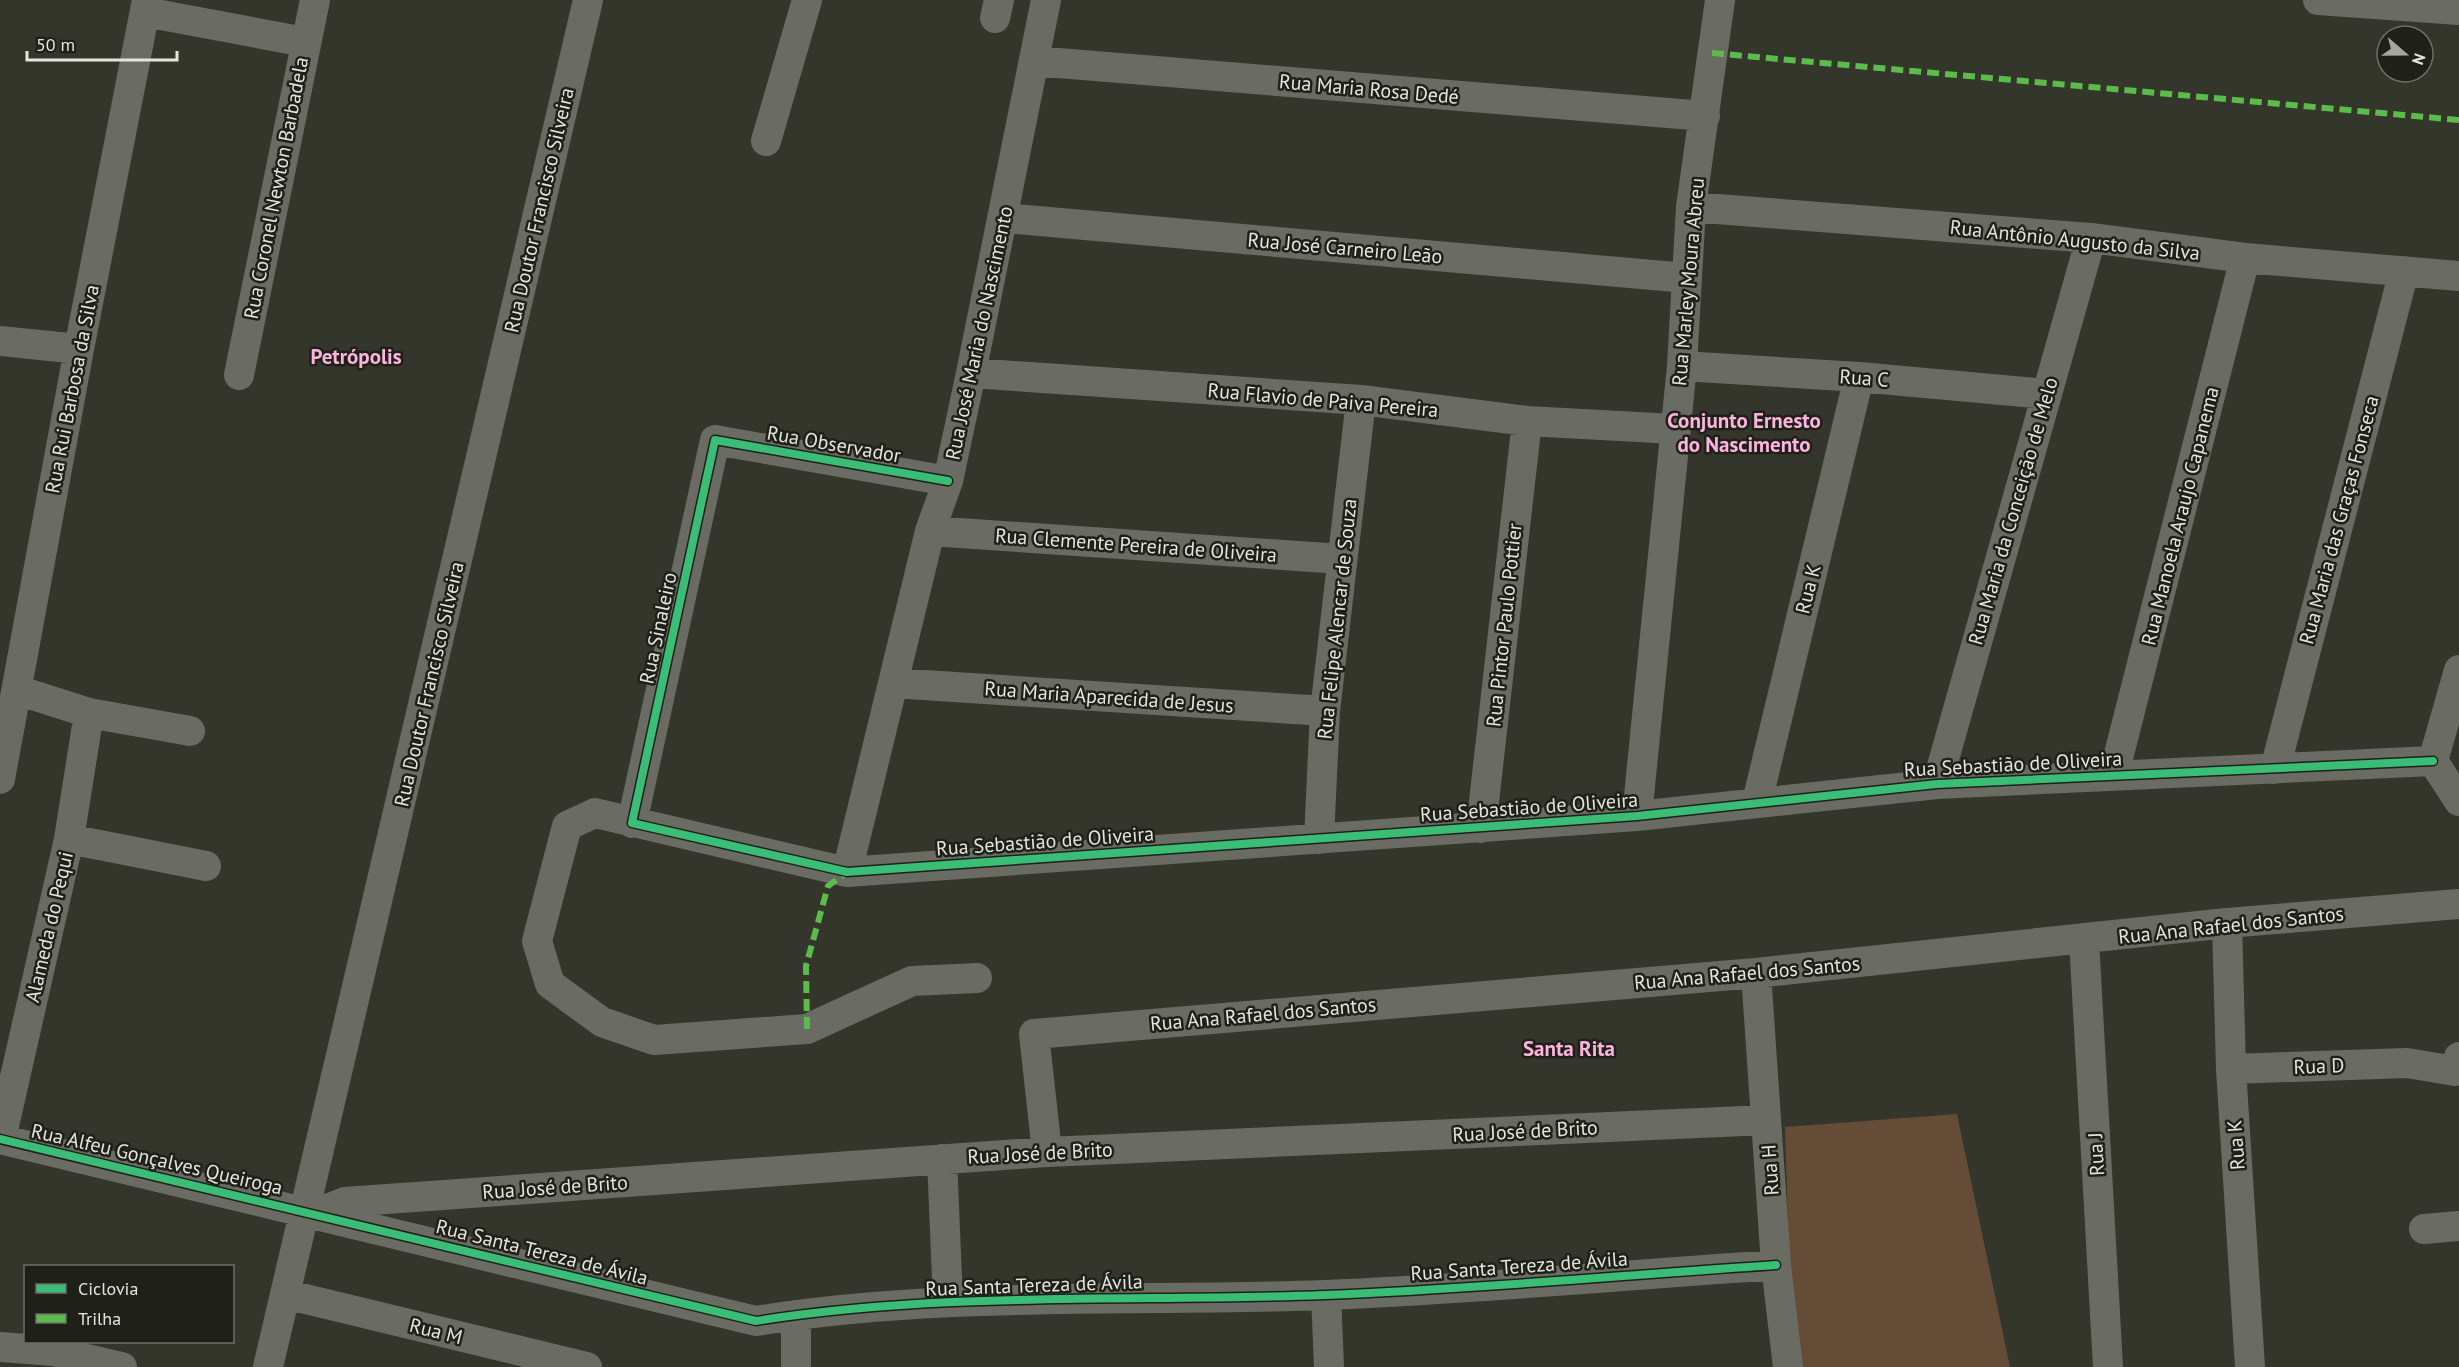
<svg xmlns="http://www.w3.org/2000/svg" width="2459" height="1367" font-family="'PT Sans',sans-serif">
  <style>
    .pitch { fill: #644c36 }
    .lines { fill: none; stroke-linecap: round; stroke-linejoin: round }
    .minor { stroke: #6a6b63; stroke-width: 30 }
    .quiet { stroke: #5cbc4b; stroke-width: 6; stroke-dasharray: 12 6; stroke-linecap: butt }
    .cycleway-casing { stroke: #1f2018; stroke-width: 11 }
    .cycleway { stroke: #3abd76; stroke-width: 8 }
    .labels { text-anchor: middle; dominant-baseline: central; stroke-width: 5; stroke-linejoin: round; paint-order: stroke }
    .street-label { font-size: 20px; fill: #e4e6db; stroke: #1f2018 }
    .neighbourhood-label { font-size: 21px; font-weight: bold; fill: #fcb3dd; stroke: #1f2018 }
  </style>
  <rect width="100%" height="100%" fill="#34362c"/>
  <!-- pitch -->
  <path class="pitch" d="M 1957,1114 L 2010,1367 L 1792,1367 L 1785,1127 Z"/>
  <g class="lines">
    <!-- minor -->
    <path class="minor" d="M 2318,0 L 2459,10
      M 145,12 L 305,42
      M 995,18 L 999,0
      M 1034,61 L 1705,116
      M 766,141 L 807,0
      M 1691,207 L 2091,238 L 2245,258 L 2459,276
      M 1004,218 L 1687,278
      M 0,341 L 79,349
      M 1682,366 L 1859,377 L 2046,394
      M 971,373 L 1361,400 L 1527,421 L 1675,429
      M 239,375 L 315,0
      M 930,531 L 1342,559
      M 893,683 L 1325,711
      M 17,690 L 89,713 L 190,731
      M 2433,761 L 2459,670
      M 2433,761 L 2459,801
      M 2275,769 L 2404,271
      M 2114,774 L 2245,258
      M 0,779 L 79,349 L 147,0
      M 1937,784 L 2091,238
      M 1757,802 L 1859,377
      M 1637,816 L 1682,366 L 1691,207 L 1720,0
      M 632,823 L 715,440 L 948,481
      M 1481,828 L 1527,421
      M 69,839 L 206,866
      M 1319,839 L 1325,711 L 1361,400
      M 847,872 L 930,531 L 948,481 L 971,373 L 1046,0
      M 2227,923 L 2231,1069 L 2250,1367
      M 2084,940 L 2108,1367
      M 1756,973 L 1776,1265 L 1788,1367
      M 977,978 L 912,981 L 807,1029 L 654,1040 L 602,1022 L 550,984 L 537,941 L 567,826 L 595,813 L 847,872 L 1637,816 L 1937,784 L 2433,761
      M 2231,1069 L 2407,1063 L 2455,1071 L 2459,1057
      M 0,1139 L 756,1321 C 944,1291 1136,1302 1325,1295 C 1475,1289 1626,1275 1776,1265
      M 1,1139 L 69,839 L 89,713
      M 1047,1152 L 1034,1034 L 1756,973 L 2227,923 L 2459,904
      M 942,1159 L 948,1302
      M 317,1213 L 345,1202 L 1047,1152 L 1766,1120
      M 2424,1229 L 2459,1226
      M 285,1294 L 587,1367
      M 1326,1295 L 1329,1367
      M 796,1315 L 796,1367
      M 0,1347 L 53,1351 L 122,1367
      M 268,1367 L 588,0"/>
    <!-- quiet -->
    <path class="quiet" d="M 1712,53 L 2459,120
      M 807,1029 L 806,966 L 828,886 L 847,872"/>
    <defs>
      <path id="cycleway" d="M 948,481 L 715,440 L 632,823 L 847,872 L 1637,816 L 1937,784 L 2433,761
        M 0,1139 L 756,1321 C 944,1291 1136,1302 1325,1295 C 1475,1289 1626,1275 1776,1265"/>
    </defs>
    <!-- cycleway casing -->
    <use href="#cycleway" class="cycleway-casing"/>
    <!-- cycleway -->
    <use href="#cycleway" class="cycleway"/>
  </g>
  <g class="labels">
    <!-- street labels -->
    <g class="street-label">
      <text transform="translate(1369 89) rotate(5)">Rua Maria Rosa Dedé</text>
      <text transform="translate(276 188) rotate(-79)">Rua Coronel Newton Barbadela</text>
      <text transform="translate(539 210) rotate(-77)">Rua Doutor Francisco Silveira</text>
      <text transform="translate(2075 240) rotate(6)">Rua Antônio Augusto da Silva</text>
      <text transform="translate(1345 248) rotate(5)">Rua José Carneiro Leão</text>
      <text transform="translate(1688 282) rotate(-85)">Rua Marley Moura Abreu</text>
      <text transform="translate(979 333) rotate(-78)">Rua José Maria do Nascimento</text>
      <text transform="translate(1864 378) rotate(4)">Rua C</text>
      <text transform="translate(72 389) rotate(-79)">Rua Rui Barbosa da Silva</text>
      <text transform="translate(1323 400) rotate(5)">Rua Flavio de Paiva Pereira</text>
      <text transform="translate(834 444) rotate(10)">Rua Observador</text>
      <text transform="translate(2013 511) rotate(-74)">Rua Maria da Conceição de Melo</text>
      <text transform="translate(2180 516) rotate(-76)">Rua Manoela Araujo Capanema</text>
      <text transform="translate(2339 520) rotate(-75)">Rua Maria das Graças Fonseca</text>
      <text transform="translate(1136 545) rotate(4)">Rua Clemente Pereira de Oliveira</text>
      <text transform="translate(1808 589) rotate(-76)">Rua K</text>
      <text transform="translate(1337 619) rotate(-84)">Rua Felipe Alencar de Souza</text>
      <text transform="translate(1504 625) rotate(-84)">Rua Pintor Paulo Pottier</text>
      <text transform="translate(658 628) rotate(-78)">Rua Sinaleiro</text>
      <text transform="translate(429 684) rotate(-77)">Rua Doutor Francisco Silveira</text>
      <text transform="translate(1109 697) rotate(4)">Rua Maria Aparecida de Jesus</text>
      <text transform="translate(2013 764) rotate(-3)">Rua Sebastião de Oliveira</text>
      <text transform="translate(1529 807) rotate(-4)">Rua Sebastião de Oliveira</text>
      <text transform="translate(1045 841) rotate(-4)">Rua Sebastião de Oliveira</text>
      <text transform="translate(2231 925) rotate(-6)">Rua Ana Rafael dos Santos</text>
      <text transform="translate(49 927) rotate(-77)">Alameda do Pequi</text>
      <text transform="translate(1747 973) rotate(-5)">Rua Ana Rafael dos Santos</text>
      <text transform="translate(1263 1014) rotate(-5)">Rua Ana Rafael dos Santos</text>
      <text transform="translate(2319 1066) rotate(-2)">Rua D</text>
      <text transform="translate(1525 1131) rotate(-3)">Rua José de Brito</text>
      <text transform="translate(2236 1145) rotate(-94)">Rua K</text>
      <text transform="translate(1040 1153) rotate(-3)">Rua José de Brito</text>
      <text transform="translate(2096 1154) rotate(-93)">Rua J</text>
      <text transform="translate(157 1159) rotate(13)">Rua Alfeu Gonçalves Queiroga</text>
      <text transform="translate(1770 1170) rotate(-94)">Rua H</text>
      <text transform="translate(555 1187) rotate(-4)">Rua José de Brito</text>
      <text transform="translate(542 1252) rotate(14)">Rua Santa Tereza de Ávila</text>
      <text transform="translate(1519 1266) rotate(-4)">Rua Santa Tereza de Ávila</text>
      <text transform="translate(1034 1285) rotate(-2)">Rua Santa Tereza de Ávila</text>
      <text transform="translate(436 1331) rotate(14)">Rua M</text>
    </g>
    <!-- neighbourhood labels -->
    <g class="neighbourhood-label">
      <text x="356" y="356">Petrópolis</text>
      <text x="1744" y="420">Conjunto Ernesto<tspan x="1744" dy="24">do Nascimento</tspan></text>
      <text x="1569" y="1048">Santa Rita</text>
    </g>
  </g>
  <!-- legend -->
  <rect x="24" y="1265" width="210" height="78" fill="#1f2018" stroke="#6e6f66" stroke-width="1.5"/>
  <rect x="36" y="1284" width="30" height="9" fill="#3abd76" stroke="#6e6f66" stroke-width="1.5"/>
  <text x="78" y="1295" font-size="18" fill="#e4e6db">Ciclovia</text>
  <rect x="36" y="1314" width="30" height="9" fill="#5cbc4b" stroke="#6e6f66" stroke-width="1.5"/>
  <text x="78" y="1325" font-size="18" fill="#e4e6db">Trilha</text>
  <!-- north arrow -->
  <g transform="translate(2405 54) rotate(110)"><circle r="28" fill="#1f2018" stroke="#6e6f66" stroke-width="1.5"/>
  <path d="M0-4.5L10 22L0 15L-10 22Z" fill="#a6a89e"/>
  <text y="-9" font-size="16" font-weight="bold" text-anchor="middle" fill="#e4e6db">N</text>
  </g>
  <!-- scale -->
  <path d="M27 51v9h150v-9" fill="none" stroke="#e4e6db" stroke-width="3"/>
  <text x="36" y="51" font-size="18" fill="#e4e6db" stroke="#1f2018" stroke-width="4.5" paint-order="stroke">50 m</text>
</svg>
